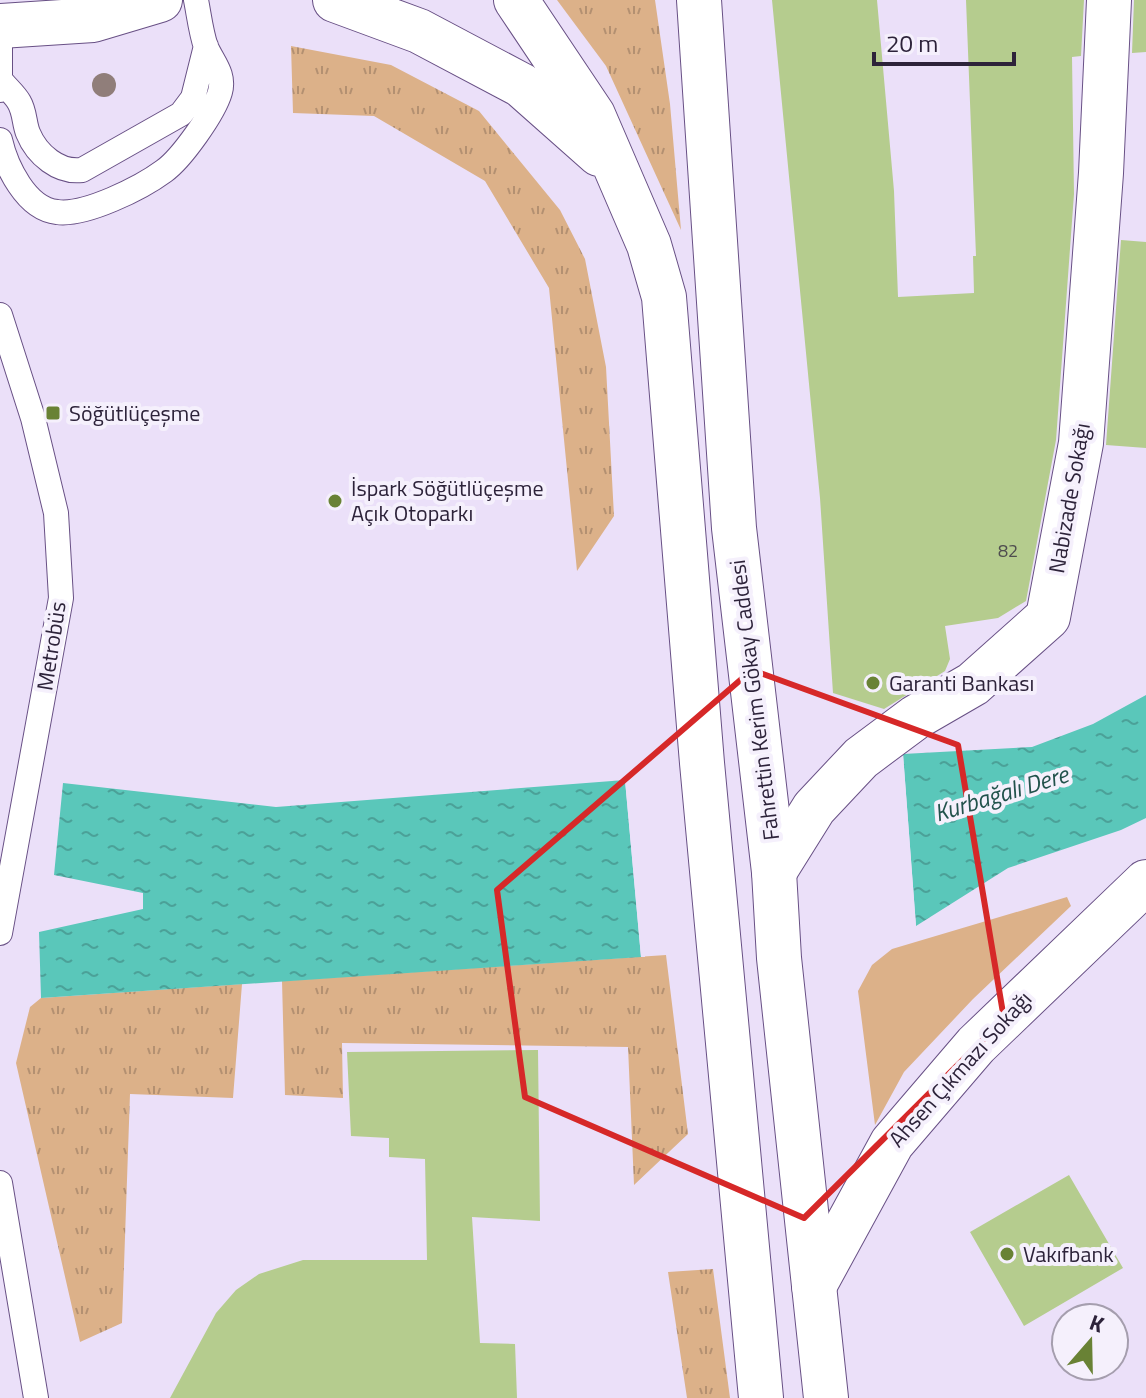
<svg xmlns="http://www.w3.org/2000/svg" width="1146" height="1398" font-family="'Titillium Web',sans-serif">
  <style>
    .grass { fill: url(#grass-tufts) }
    .park { fill: #dcb189 }
    .water { fill: url(#water-ripples) }
    .pier { fill: #ebe0f9 }
    .building { fill: #b5cc8e }
    .lines { fill: none; stroke-linecap: round; stroke-linejoin: round }
    .service-casing { stroke: #685085; stroke-width: 26 }
    .minor-casing { stroke: #685085; stroke-width: 46 }
    .primary-casing { stroke: #685085; stroke-width: 46 }
    .service { stroke: #fff; stroke-width: 24 }
    .minor { stroke: #fff; stroke-width: 44 }
    .primary { stroke: #fff; stroke-width: 44 }
    .tree { fill: #907e7a }
    .marked { fill: none; stroke: #d62828; stroke-width: 6; stroke-linejoin: round }
    .poi-dot { fill: #698235; stroke: #f5f0fc; stroke-width: 3 }
    .labels { text-anchor: middle; dominant-baseline: central; stroke-width: 8; stroke-linejoin: round; paint-order: stroke }
    .number-label { font-size: 18px; fill: #4f4d4f }
    .poi-label { font-size: 22px; fill: #2d233a; stroke: #f5f0fc; text-anchor: start }
    .street-label { font-size: 22px; fill: #2d233a; stroke: #f5f0fc }
    .water-label { font-size: 24px; font-style: italic; fill: #22524c; stroke: #f5f0fc }
  </style>
  <defs>
    <pattern id="grass-tufts" width="24" height="20" patternUnits="userSpaceOnUse" patternTransform="scale(2)"><rect width="24" height="20" fill="#dcb189"/><path d="M3 7l-1-3M5 7V3M7 7l1-3M15 17l-1-3M17 17v-4M19 17l1-3" fill="none" stroke="#b39071"/></pattern>
    <pattern id="water-ripples" width="26" height="14" patternUnits="userSpaceOnUse" patternTransform="scale(2)"><rect width="26" height="14" fill="#5ac7ba"/><path d="M2 4q2-2 4 0t4 0M15 11q2-2 4 0t4 0" fill="none" stroke="#4ba198"/></pattern>
  </defs>
  <rect width="100%" height="100%" fill="#ebe0f9"/>
  <!-- grass -->
  <path class="grass" d="M 557,0 L 655,0 L 670,104 L 681,230 L 606,66 Z
    M 291,46 L 391,65 L 479,111 L 560,210 L 585,259 L 606,367 L 614,516 L 577,571 L 549,288 L 485,181 L 374,116 L 293,113 Z
    M 666,955 L 688,1134 L 634,1185 L 628,1047 L 342,1043 L 343,1098 L 285,1095 L 282,981 Z
    M 242,984 L 233,1098 L 130,1094 L 122,1323 L 80,1342 L 16,1063 L 30,1007 L 41,998 Z
    M 713,1269 L 730,1398 L 687,1398 L 668,1272 Z"/>
  <!-- park -->
  <path class="park" d="M 1067,897 L 1071,906 L 973,999 L 904,1072 L 875,1125 L 858,991 L 872,965 L 892,949 Z"/>
  <!-- water -->
  <path class="water" d="M 1146,695 L 1146,818 L 1121,830 L 1008,868 L 916,926 L 903,754 L 1032,747 L 1093,724 Z
    M 625,780 L 641,957 L 41,998 L 39,932 L 143,909 L 143,893 L 54,875 L 63,783 L 276,807 Z"/>
  <!-- pier -->
  <path class="pier" d="M 903,754 L 916,926 L 912,926 L 899,755 Z
    M 629,779 L 645,957 L 641,957 L 625,780 Z"/>
  <!-- building -->
  <path class="building" d="M 772,0 L 877,0 L 894,191 L 898,297 L 974,293 L 973,256 L 976,256 L 966,0 L 1084,0 L 1081,56 L 1072,57 L 1074,194 L 1056,440 L 1026,601 L 998,618 L 945,626 L 950,659 L 945,671 L 884,709 L 833,693 L 820,498 Z
    M 1134,0 L 1146,0 L 1146,52 L 1132,53 Z
    M 1121,240 L 1146,242 L 1146,448 L 1106,445 Z
    M 538,1050 L 540,1221 L 472,1217 L 480,1343 L 515,1344 L 517,1398 L 170,1398 L 216,1313 L 236,1290 L 259,1274 L 303,1260 L 427,1260 L 425,1159 L 389,1157 L 389,1138 L 351,1136 L 347,1052 Z
    M 1069,1175 L 1123,1268 L 1024,1326 L 970,1232 Z"/>
  <g class="lines">
    <defs>
      <path id="service" d="M 0,38 L 0,90
        M 3,83 C 8,89 15,95 19,102 C 25,112 24,123 28,133 C 37,155 59,173 82,170 L 181,114 L 193,98 L 206,46
        M 0,140 C 6,166 26,209 57,212 C 85,216 141,188 164,171 C 181,159 214,113 220,92 C 225,74 213,63 206,47 C 201,33 199,15 196,0
        M 0,315 L 33,418 L 56,513 L 61,598 L 0,933
        M 0,1183 L 36,1398"/>
      <path id="minor" d="M 774,872 L 814,808 L 861,758 L 916,717 L 973,684 L 1048,617 L 1081,443 L 1101,173 L 1109,0
        M 814,1286 L 892,1143 L 976,1045 L 1146,882"/>
      <path id="primary" d="M 335,0 L 419,31 L 521,85 L 599,154
        M 516,0 L 593,115 L 649,245 L 664,297 L 702,763 L 761,1398
        M 699,0 L 734,528 L 774,872 L 779,958 L 826,1398
        M 0,26 L 93,20 L 160,0"/>
    </defs>
    <!-- service casing -->
    <use href="#service" class="service-casing"/>
    <!-- minor casing -->
    <use href="#minor" class="minor-casing"/>
    <!-- primary casing -->
    <use href="#primary" class="primary-casing"/>
    <!-- service -->
    <use href="#service" class="service"/>
    <!-- minor -->
    <use href="#minor" class="minor"/>
    <!-- primary -->
    <use href="#primary" class="primary"/>
  </g>
  <!-- trees -->
  <circle class="tree" cx="104" cy="85" r="12"/>
  <!-- marked area -->
  <path class="marked" d="M 752,670 L 958,745 L 1004,1019 L 804,1218 L 525,1097 L 497,890 Z"/>
  <!-- markers -->
  <g class="poi-dot">
    <rect x="45" y="405" width="16" height="16" rx="4"/>
    <circle cx="335" cy="501" r="8"/>
    <circle cx="873" cy="683" r="8"/>
    <circle cx="1007" cy="1254" r="8"/>
  </g>
  <g class="labels">
    <!-- number labels -->
    <g class="number-label">
      <text x="1008" y="550">82</text>
    </g>
    <!-- poi labels -->
    <g class="poi-label">
      <text x="69" y="413">Söğütlüçeşme</text>
      <text x="351" y="488">İspark Söğütlüçeşme<tspan x="351" dy="25">Açık Otoparkı</tspan></text>
      <text x="889" y="683">Garanti Bankası</text>
      <text x="1023" y="1254">Vakıfbank</text>
    </g>
    <!-- street labels -->
    <g class="street-label">
      <text transform="translate(1069 498) rotate(-80)">Nabizade Sokağı</text>
      <text transform="translate(51 646) rotate(-81)">Metrobüs</text>
      <text transform="translate(754 700) rotate(-97)">Fahrettin Kerim Gökay Caddesi</text>
      <text transform="translate(960 1069) rotate(-48)">Ahsen Çıkmazı Sokağı</text>
    </g>
    <!-- water labels -->
    <g class="water-label">
      <text transform="translate(1001 793) rotate(-17)">Kurbağalı Dere</text>
    </g>
  </g>
  <!-- north arrow -->
  <g transform="translate(1090 1342) rotate(20)"><circle r="38" fill="#f5f0fc" stroke="#a59eae" stroke-width="2"/>
  <path d="M0-6L14 30L0 20L-14 30Z" fill="#698235"/>
  <text y="-12" font-size="22" font-weight="bold" text-anchor="middle" fill="#2d233a">K</text>
  </g>
  <!-- scale -->
  <path d="M874 52v12h140v-12" fill="none" stroke="#2d233a" stroke-width="4"/>
  <text x="886" y="52" font-size="24" fill="#2d233a" stroke="#f5f0fc" stroke-width="6" paint-order="stroke">20 m</text>
</svg>
